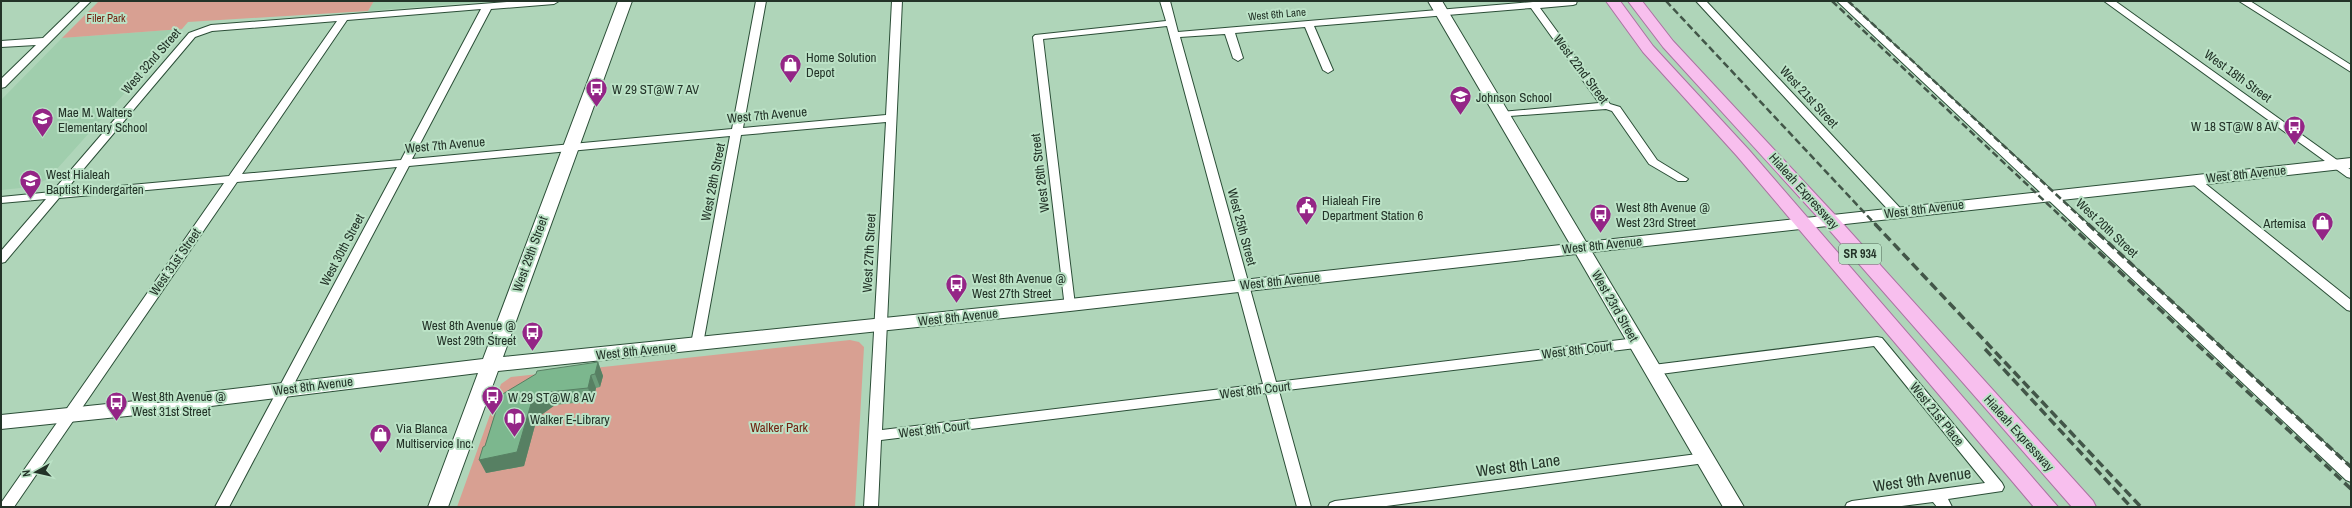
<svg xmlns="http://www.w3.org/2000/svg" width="2352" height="508" font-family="'Archivo Narrow',sans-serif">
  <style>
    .built { fill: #a0cead }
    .green { fill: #d8a092 }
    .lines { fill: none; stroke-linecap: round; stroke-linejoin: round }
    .street-casing { stroke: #2b4e37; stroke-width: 2 }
    .secondary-casing { stroke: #2b4e37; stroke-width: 2 }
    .primary-casing { stroke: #ab72a2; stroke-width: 2 }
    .street { fill: #fff; fill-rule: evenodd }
    .secondary { fill: #fff; fill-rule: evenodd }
    .primary { fill: #f8bfee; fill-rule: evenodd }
    .rail-far1 { stroke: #425648; stroke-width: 2.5; stroke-dasharray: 7 3.5; stroke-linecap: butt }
    .rail { stroke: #425648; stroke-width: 3.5; stroke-dasharray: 9 4.5; stroke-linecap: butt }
    .wall { fill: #6b9d7a }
    .shaded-wall { fill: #578063 }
    .building { fill: #7cb78e; stroke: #578063 }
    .labels { text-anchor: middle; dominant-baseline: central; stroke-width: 4; stroke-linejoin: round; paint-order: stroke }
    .far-street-label { font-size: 11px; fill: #233328; stroke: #bbe2c6 }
    .far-park-label { font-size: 11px; fill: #702110; stroke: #bbe2c6 }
    .shield { fill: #bbe2c6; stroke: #516857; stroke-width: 1 }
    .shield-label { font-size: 12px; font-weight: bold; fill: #233328 }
    .poi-label { font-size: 13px; fill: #233328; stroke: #bbe2c6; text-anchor: start }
    .street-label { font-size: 13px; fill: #233328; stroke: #bbe2c6 }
    .park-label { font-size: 13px; fill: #702110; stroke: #bbe2c6 }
    .near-street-label { font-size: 16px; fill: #233328; stroke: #bbe2c6 }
  </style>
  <rect width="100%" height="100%" fill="#afd5b9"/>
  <!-- built -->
  <path class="built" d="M 374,1 L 490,1 L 368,11 Z
    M 182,29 L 48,179 L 30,187 L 1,190 L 1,100 L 62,38 Z"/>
  <!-- green -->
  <path class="green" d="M 99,1 L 374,1 L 368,11 L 188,22 L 182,29 L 62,38 Z
    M 850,340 L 859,342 L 864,347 L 855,507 L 457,507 L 501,384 L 511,377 Z"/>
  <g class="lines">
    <defs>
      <path id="street" d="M 81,1 L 91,1 L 5,87 L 1,88 L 1,79 L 36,45 L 1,47 L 1,41 L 43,38 Z
        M 519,1 L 559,1 L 554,4 L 491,9 L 412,159 L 732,129 L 756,1 L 766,1 L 743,128 L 886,115 L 892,1 L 902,1 L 882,430 L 1263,384 L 1167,26 L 1043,39 L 1075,305 L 1073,308 L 1065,308 L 1033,37 L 1035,35 L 1166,21 L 1160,1 L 1170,1 L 1178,32 L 1533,2 L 1577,1 L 1576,4 L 1573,5 L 1540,8 L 1610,104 L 1620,107 L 1657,160 L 1688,179 L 1686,181 L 1678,181 L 1649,164 L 1612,111 L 1606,109 L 1497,117 L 1496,115 L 1497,113 L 1501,112 L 1599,103 L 1531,8 L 1314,26 L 1333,70 L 1328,73 L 1323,70 L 1305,27 L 1235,33 L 1243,58 L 1238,61 L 1233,58 L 1225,34 L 1180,37 L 1276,382 L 1636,338 L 1641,340 L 1642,343 L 1641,346 L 1636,348 L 1279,391 L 1311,507 L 1297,507 L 1266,393 L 881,440 L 878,507 L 864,507 L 886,122 L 741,135 L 703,344 L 702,347 L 692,347 L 691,344 L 730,136 L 409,166 L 229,507 L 215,507 L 397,167 L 237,182 L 14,507 L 1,507 L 1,503 L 224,183 L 59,198 L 5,262 L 1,263 L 1,251 L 46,199 L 1,203 L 1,197 L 52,192 L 189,33 L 211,25 ZM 481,9 L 401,160 L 242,174 L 347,20 ZM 337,21 L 229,176 L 65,191 L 195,37 L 212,31 Z
        M 1696,1 L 1706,1 L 1901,209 L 1903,212 L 1901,215 L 1893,215 Z
        M 1837,1 L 1847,1 L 2351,467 L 2351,482 L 2346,480 Z
        M 2104,1 L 2115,1 L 2351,170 L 2351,178 L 2347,177 Z
        M 2239,1 L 2250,1 L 2351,65 L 2351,72 Z
        M 2193,176 L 2197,177 L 2351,300 L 2351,311 L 2347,310 L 2189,181 L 2187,179 L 2189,177 Z
        M 1877,337 L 1882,338 L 2002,483 L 2004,487 L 2002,491 L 1948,499 L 1952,507 L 1937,507 L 1933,502 L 1894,507 L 1845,507 L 1847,503 L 1852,501 L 1985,483 L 1874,346 L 1653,375 L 1648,373 L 1646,370 L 1648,367 L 1653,365 Z
        M 1705,453 L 1710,454 L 1712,458 L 1710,462 L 1705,463 L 1379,507 L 1328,507 L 1330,503 L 1335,501 Z"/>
      <path id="secondary" d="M 618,1 L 632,1 L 503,357 L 1070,299 L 1570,244 L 1428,1 L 1442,1 L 1586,242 L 2351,158 L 2351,168 L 1592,252 L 1744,507 L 1723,507 L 1576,254 L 1070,311 L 498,371 L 448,507 L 428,507 L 478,373 L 211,406 L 173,416 L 137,415 L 1,429 L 1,415 L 136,401 L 148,397 L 155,399 L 157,403 L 182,400 L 208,392 L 483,359 Z"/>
      <path id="primary" d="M 1606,1 L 1620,1 L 1653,46 L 1749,150 L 2058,507 L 2034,507 L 1737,156 L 1643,52 Z
        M 1628,1 L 1642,1 L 1673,41 L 1836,216 L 2093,501 L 2096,507 L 2072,507 L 1824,224 L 1663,47 Z"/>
    </defs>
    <!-- street casing -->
    <use href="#street" class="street-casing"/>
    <!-- secondary casing -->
    <use href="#secondary" class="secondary-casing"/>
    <!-- primary casing -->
    <use href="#primary" class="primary-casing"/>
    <!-- street -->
    <use href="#street" class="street"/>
    <!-- secondary -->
    <use href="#secondary" class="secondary"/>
    <!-- primary -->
    <use href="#primary" class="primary"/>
    <!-- rail-far1 -->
    <path class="rail-far1" d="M 1666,1 L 1876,225
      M 1832,1 L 2070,225
      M 1848,1 L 2089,225"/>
    <!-- rail -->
    <path class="rail" d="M 1875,224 L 2141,507
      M 2069,224 L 2351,489
      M 2088,224 L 2351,467
      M 1985,349 L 2131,507"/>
  </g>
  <!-- wall -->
  <path class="wall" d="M 598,362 L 603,376 L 600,387 L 596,388 L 593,401 L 555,405 L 537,418 L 524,466 L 486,473 L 485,446 L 501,395 Z"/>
  <!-- shaded-wall -->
  <path class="shaded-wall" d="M 598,362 L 603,376 L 600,387 L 595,374 Z
    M 591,375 L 596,388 L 593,401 L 588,388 Z
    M 549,392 L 555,405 L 537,418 L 524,466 L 486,473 L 479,460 L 531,404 Z"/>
  <!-- building -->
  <path class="building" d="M 598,362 L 595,374 L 591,375 L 588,388 L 549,392 L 531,404 L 517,452 L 479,460 L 483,447 L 485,446 L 501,395 L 536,374 L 537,371 Z"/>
  <!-- icons -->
  <defs>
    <symbol id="shop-pin" viewBox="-11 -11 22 30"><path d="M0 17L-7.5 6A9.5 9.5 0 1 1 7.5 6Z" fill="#942586" stroke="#bbe2c6"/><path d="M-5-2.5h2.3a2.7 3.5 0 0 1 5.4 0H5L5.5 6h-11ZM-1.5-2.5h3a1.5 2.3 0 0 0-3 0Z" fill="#fff"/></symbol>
    <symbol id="bus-pin" viewBox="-11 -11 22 30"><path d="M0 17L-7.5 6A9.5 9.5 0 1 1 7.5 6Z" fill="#942586" stroke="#bbe2c6"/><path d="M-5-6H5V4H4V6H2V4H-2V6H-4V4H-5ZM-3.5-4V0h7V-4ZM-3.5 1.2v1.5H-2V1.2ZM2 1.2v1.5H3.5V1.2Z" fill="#fff"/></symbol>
    <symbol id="school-pin" viewBox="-11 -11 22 30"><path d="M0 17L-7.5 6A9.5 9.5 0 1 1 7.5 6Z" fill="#942586" stroke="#bbe2c6"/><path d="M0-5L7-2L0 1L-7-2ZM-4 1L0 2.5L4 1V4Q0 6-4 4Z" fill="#fff"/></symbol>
    <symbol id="civic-pin" viewBox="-11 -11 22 30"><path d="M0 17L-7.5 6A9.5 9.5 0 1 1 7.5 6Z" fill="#942586" stroke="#bbe2c6"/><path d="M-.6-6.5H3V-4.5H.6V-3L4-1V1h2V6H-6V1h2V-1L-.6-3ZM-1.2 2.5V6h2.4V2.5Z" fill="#fff"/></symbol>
    <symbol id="library-pin" viewBox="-11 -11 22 30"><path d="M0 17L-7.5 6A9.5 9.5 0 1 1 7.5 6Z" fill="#942586" stroke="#bbe2c6"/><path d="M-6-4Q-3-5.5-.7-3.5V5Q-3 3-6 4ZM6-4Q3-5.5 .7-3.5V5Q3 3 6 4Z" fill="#fff"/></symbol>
  </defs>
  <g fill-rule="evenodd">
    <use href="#shop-pin" x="778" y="52" width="25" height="34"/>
    <use href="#bus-pin" x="584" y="76" width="25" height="34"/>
    <use href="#school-pin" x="1448" y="84" width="25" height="34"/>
    <use href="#school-pin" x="30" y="106" width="25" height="34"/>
    <use href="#bus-pin" x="2282" y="114" width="25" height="34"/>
    <use href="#school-pin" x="18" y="168" width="25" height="34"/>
    <use href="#civic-pin" x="1294" y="194" width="25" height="34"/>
    <use href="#bus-pin" x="1588" y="202" width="25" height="34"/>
    <use href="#shop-pin" x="2310" y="210" width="25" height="34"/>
    <use href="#bus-pin" x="944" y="272" width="25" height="34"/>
    <use href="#bus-pin" x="520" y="320" width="25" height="34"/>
    <use href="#bus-pin" x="480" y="384" width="25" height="34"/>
    <use href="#bus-pin" x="104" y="390" width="25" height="34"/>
    <use href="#library-pin" x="502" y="406" width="25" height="34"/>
    <use href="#shop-pin" x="368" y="422" width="25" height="34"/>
  </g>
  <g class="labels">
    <!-- far-street labels -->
    <g class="far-street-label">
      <text transform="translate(1277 14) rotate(-5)">West 6th Lane</text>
    </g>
    <!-- far-park labels -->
    <g class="far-park-label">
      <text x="106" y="18">Filer Park</text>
    </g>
    <!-- shield labels -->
    <rect class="shield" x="1839" y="244" width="42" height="20" rx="3"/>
    <g class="shield-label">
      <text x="1860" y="254">SR 934</text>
    </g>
    <!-- poi labels -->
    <g class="poi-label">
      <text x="806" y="57">Home Solution<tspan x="806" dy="15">Depot</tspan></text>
      <text x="612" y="89">W 29 ST@W 7 AV</text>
      <text x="1476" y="97">Johnson School</text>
      <text x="58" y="112">Mae M. Walters<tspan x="58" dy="15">Elementary School</tspan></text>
      <text x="2278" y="126" text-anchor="end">W 18 ST@W 8 AV</text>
      <text x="46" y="174">West Hialeah<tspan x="46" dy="15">Baptist Kindergarten</tspan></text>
      <text x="1322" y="200">Hialeah Fire<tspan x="1322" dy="15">Department Station 6</tspan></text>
      <text x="1616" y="207">West 8th Avenue @<tspan x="1616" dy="15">West 23rd Street</tspan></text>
      <text x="2306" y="223" text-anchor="end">Artemisa</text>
      <text x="972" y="278">West 8th Avenue @<tspan x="972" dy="15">West 27th Street</tspan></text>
      <text x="516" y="325" text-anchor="end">West 8th Avenue @<tspan x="516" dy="15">West 29th Street</tspan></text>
      <text x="132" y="396">West 8th Avenue @<tspan x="132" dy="15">West 31st Street</tspan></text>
      <text x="508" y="397">W 29 ST@W 8 AV</text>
      <text x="530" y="419">Walker E-Library</text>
      <text x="396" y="428">Via Blanca<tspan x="396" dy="15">Multiservice Inc.</tspan></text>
    </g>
    <!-- street labels -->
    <g class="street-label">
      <text transform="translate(151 61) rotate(-49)">West 32nd Street</text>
      <text transform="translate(1581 69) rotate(53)">West 22nd Street</text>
      <text transform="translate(2238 76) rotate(36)">West 18th Street</text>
      <text transform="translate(1809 97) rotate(47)">West 21st Street</text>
      <text transform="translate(767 115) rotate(-5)">West 7th Avenue</text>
      <text transform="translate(445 145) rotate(-5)">West 7th Avenue</text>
      <text transform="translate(1040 173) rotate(-97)">West 26th Street</text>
      <text transform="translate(2246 174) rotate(-6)">West 8th Avenue</text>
      <text transform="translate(713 182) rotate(-79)">West 28th Street</text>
      <text transform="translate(1804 191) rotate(48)">Hialeah Expressway</text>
      <text transform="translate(1924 209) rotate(-7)">West 8th Avenue</text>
      <text transform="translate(1242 227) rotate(75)">West 25th Street</text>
      <text transform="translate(2107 228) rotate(43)">West 20th Street</text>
      <text transform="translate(1602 245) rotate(-6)">West 8th Avenue</text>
      <text transform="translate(342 250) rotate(-62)">West 30th Street</text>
      <text transform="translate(869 253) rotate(-87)">West 27th Street</text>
      <text transform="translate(530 254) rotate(-70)">West 29th Street</text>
      <text transform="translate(175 262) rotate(-55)">West 31st Street</text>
      <text transform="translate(1280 281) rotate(-6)">West 8th Avenue</text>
      <text transform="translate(1615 306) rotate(60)">West 23rd Street</text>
      <text transform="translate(958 317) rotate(-6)">West 8th Avenue</text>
      <text transform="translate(1577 350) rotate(-7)">West 8th Court</text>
      <text transform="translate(636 351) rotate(-6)">West 8th Avenue</text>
      <text transform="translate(313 386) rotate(-7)">West 8th Avenue</text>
      <text transform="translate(1255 390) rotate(-7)">West 8th Court</text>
      <text transform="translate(1937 414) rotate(51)">West 21st Place</text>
      <text transform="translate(934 429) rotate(-7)">West 8th Court</text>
      <text transform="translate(2019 433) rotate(48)">Hialeah Expressway</text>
    </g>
    <!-- park labels -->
    <g class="park-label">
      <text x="779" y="427">Walker Park</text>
    </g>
    <!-- near-street labels -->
    <g class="near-street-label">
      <text transform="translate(1518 465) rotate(-8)">West 8th Lane</text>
      <text transform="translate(1922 479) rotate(-8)">West 9th Avenue</text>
    </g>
  </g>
  <!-- border -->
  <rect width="2352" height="508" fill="none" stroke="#233328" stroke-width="4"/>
  <!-- north arrow -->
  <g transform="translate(36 472) rotate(262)" stroke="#bbe2c6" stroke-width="3" paint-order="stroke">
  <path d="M0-3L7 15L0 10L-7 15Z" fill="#233328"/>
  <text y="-6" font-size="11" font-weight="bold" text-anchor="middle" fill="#233328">N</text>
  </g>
</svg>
